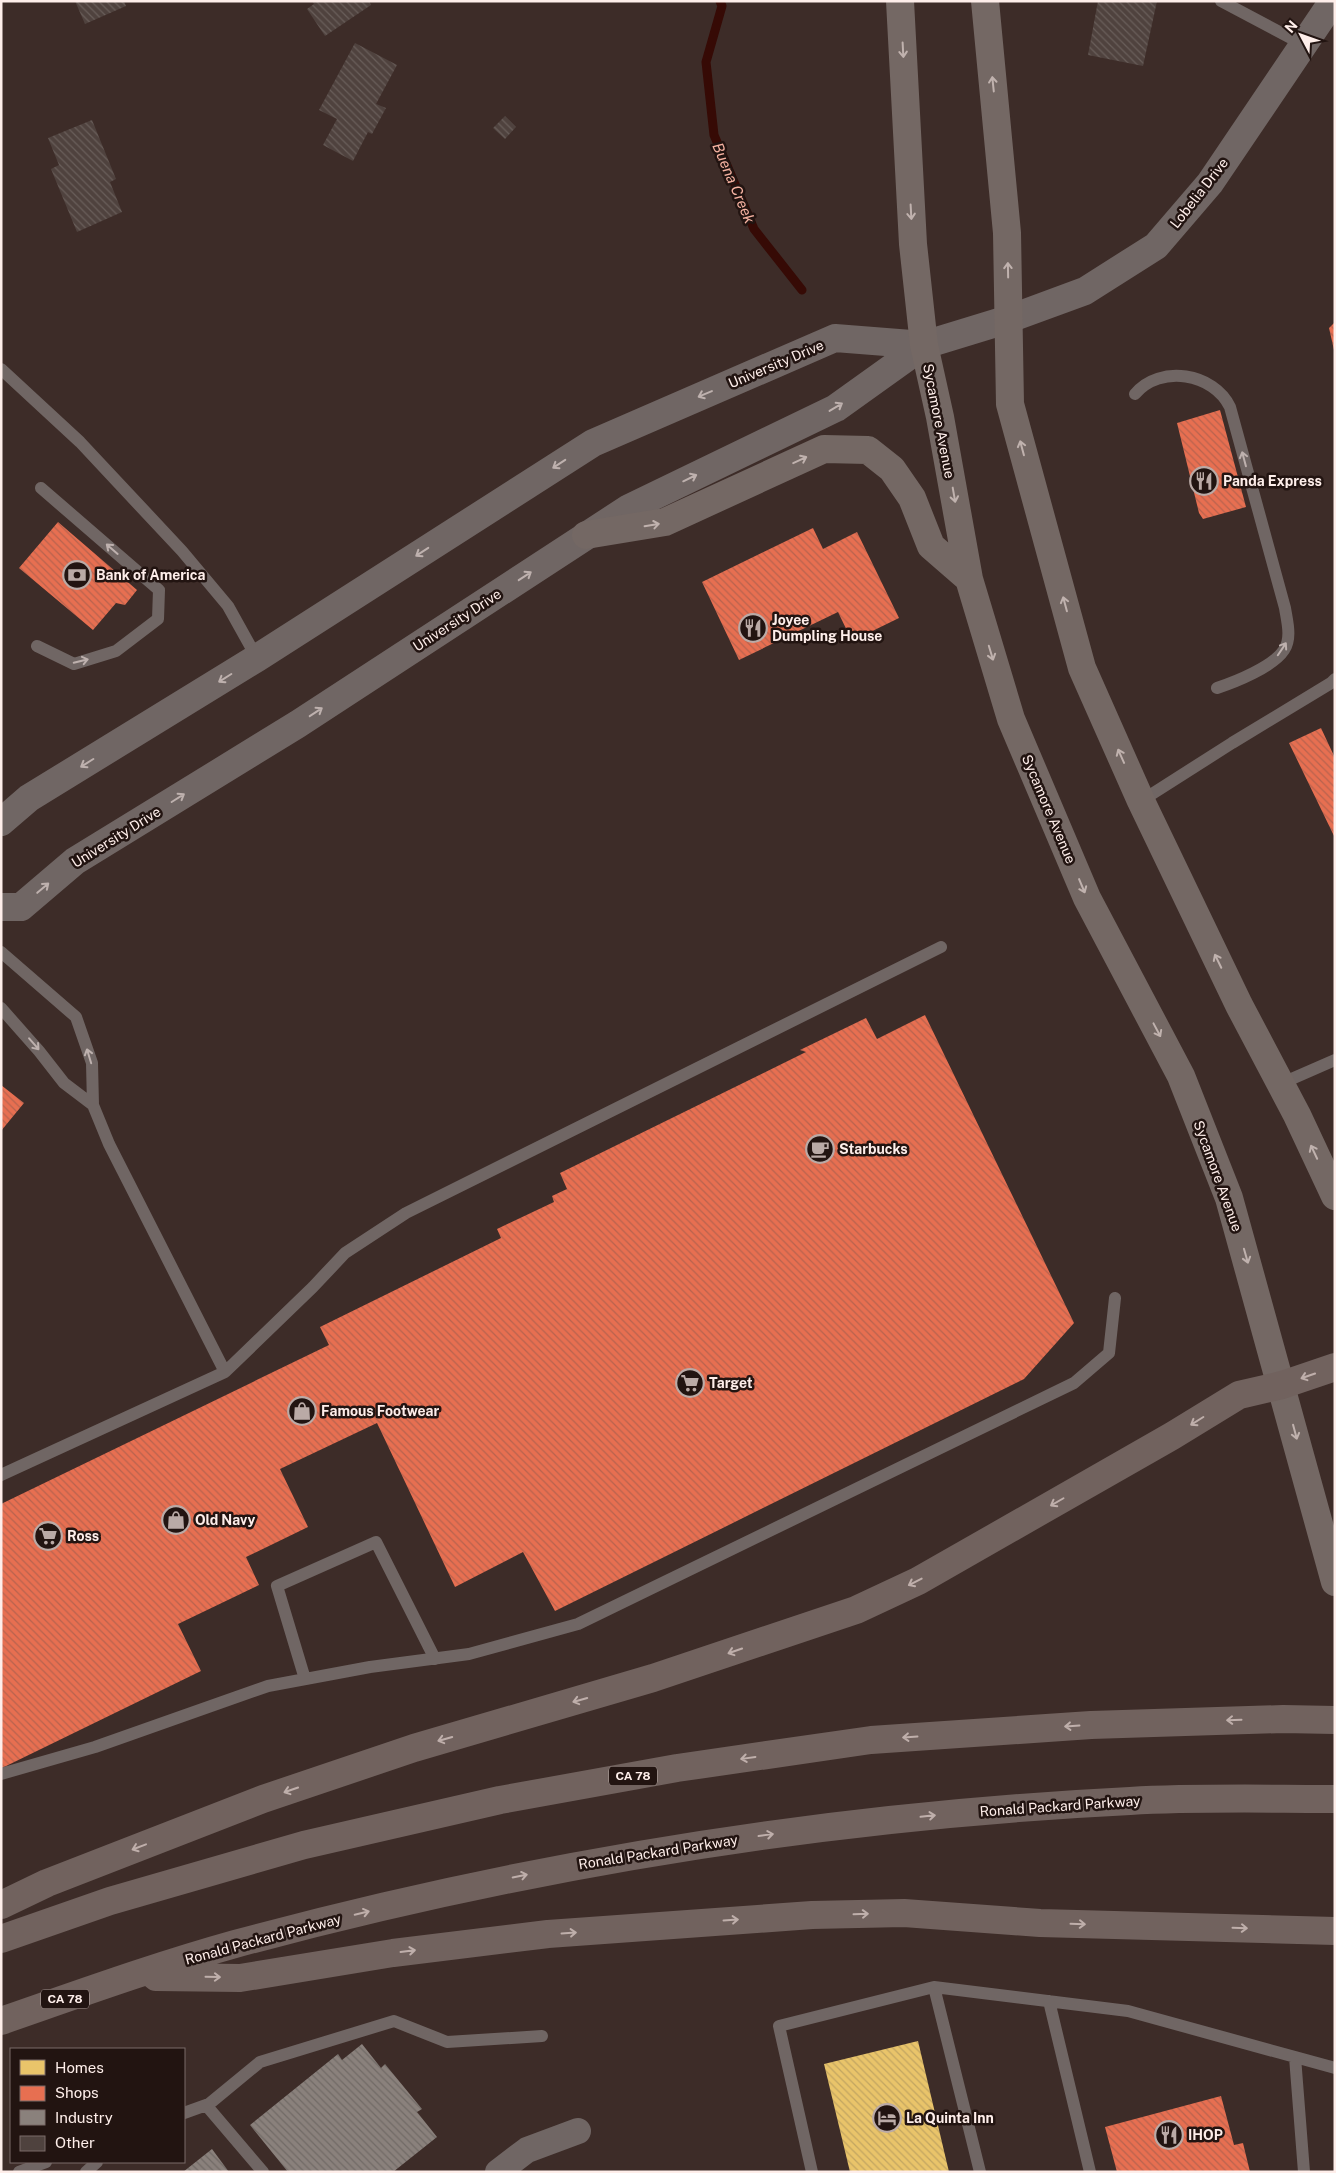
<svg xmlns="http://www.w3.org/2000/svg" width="1336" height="2173" font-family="'Public Sans',sans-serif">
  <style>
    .homes { fill: url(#homes-back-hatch) }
    .shops { fill: url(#shops-back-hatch) }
    .industry { fill: url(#industry-back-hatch) }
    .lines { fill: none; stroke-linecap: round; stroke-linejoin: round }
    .stream { stroke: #360a05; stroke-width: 9 }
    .building { fill: url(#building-back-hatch) }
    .service { stroke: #706664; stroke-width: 12 }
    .minor { stroke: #706664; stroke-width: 26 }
    .tertiary { stroke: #706664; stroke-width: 28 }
    .secondary { stroke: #746864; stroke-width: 28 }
    .motorway { stroke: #71625e; stroke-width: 28 }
    .oneway { stroke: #c0b2ae }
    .oneway2 { stroke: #beb1ae }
    .oneway3 { stroke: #bfafab }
    .labels { text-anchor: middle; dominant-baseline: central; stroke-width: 5; stroke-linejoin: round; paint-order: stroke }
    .shield { fill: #221411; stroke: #bcada9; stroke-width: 1 }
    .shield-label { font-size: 12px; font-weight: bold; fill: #feeeea }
    .street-label { font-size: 14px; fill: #feeeea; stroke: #221411 }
    .poi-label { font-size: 14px; font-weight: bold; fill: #feeeea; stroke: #221411; text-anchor: start }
    .water-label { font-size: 15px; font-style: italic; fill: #f7b3a2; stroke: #221411 }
  </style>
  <defs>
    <pattern id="homes-back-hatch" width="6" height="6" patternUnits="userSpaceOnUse" patternTransform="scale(1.25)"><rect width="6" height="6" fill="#e9c46a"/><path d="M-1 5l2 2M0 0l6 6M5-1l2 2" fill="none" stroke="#c2a561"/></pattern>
    <pattern id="shops-back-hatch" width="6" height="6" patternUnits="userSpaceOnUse" patternTransform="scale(1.25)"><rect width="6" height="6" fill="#e76f51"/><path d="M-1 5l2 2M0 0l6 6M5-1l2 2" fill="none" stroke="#b8634e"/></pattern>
    <pattern id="industry-back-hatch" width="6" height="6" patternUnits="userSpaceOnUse" patternTransform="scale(1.25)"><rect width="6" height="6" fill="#8a817c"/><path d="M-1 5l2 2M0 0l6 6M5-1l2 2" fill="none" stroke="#716a66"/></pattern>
    <pattern id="building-back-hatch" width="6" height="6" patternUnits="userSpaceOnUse" patternTransform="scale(1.25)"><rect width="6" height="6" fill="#4f423e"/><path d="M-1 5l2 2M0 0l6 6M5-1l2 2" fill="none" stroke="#695e5a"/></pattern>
  </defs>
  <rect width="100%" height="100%" fill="#3d2c28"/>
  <!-- homes -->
  <path class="homes" d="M 918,2041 L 949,2172 L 850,2172 L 824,2064 Z"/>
  <!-- shops -->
  <path class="shops" d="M 1335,322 L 1335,350 L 1334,350 L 1329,328 Z
    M 1220,410 L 1246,507 L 1203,519 L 1199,513 L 1177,423 Z
    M 58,522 L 137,590 L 125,605 L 116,603 L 93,630 L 19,568 Z
    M 813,528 L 823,549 L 857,532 L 899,618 L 852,641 L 838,612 L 739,660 L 702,582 Z
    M 1321,728 L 1335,758 L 1335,838 L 1289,743 Z
    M 925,1015 L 1074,1323 L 1024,1379 L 555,1611 L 523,1552 L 455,1587 L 377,1423 L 280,1469 L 308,1527 L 246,1557 L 259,1585 L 178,1624 L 201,1671 L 2,1768 L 1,1504 L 329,1345 L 320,1327 L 501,1238 L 497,1229 L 554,1202 L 552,1196 L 567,1189 L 560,1173 L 806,1052 L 800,1050 L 866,1018 L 877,1039 Z
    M 1,1085 L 24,1103 L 1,1131 Z
    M 1221,2096 L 1234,2145 L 1243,2143 L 1250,2172 L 1117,2172 L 1105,2127 Z"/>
  <!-- industry -->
  <path class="industry" d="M 362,2044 L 381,2068 L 385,2064 L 422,2109 L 417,2112 L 437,2137 L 393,2172 L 288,2172 L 250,2125 L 338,2054 L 342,2060 Z
    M 212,2149 L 229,2172 L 183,2172 Z"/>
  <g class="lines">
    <!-- stream -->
    <path class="stream" d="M 720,1 L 722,6 L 706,62 L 714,135 L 754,229 L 802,290"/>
  </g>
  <!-- building -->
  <path class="building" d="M 75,1 L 124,1 L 126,6 L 85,24 Z
    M 312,1 L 369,1 L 371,5 L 325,36 L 307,9 L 314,4 Z
    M 1098,1 L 1157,1 L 1143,66 L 1088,55 Z
    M 355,43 L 397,65 L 376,104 L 386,108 L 372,134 L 368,132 L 353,161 L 323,145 L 337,119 L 319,110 Z
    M 505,116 L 516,127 L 505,139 L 493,128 Z
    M 92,120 L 116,179 L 110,182 L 122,212 L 77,232 L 51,169 L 59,165 L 48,138 Z"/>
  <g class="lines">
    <!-- service -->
    <path class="service" d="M 1221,1 L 1304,45
      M 1,369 L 80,442 L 182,551 L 228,606 L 257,658
      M 1135,394 C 1160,364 1214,373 1230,407 L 1285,608 C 1287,621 1292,638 1284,650 C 1273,667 1235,682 1217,688
      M 37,646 L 74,664 L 116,651 L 158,619 L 159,590 L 41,488
      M 1141,801 L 1232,743 L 1331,683 L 1335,679
      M 1,952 L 76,1017 L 92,1063 L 93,1105 L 109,1144 L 225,1372 L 1,1475
      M 1,1008 L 39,1051 L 64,1083 L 93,1105
      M 1280,1084 L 1335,1060
      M 225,1372 L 313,1287 L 345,1253 L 406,1213 L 941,947
      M 305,1679 L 277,1586 L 376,1542 L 435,1659
      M 1,1774 L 95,1747 L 268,1686 L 370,1667 L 469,1654 L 578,1624 L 1074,1383 L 1109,1353 L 1115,1298
      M 934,1987 L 980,2172
      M 1049,2001 L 1090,2172
      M 1295,2057 L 1304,2172
      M 206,2105 L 263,2172
      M 184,2113 L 209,2104 L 260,2062 L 394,2021 L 447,2042 L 542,2036
      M 19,2172 L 46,2162
      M 86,2172 L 97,2162
      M 812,2172 L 779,2026 L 934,1987 L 1128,2011 L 1335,2068"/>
    <!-- minor -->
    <path class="minor" d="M 498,2172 L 527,2150 L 578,2131"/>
    <!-- tertiary -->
    <path class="tertiary" d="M 1,822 L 29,798 L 257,658 L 593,443 L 835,338 L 924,345
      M 1,907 L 21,907 L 75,861 L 298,724 L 629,508 L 836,408 L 924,345 L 1009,319 L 1085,291 L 1156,246 L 1210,183 L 1333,1"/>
    <!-- secondary -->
    <path class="secondary" d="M 900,1 L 913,244 L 924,345 L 940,417 L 969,579 L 1011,719 L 1087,898 L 1181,1076 L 1229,1198 L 1335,1582
      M 985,1 L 1007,233 L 1010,404 L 1082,668 L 1141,801 L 1239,1005 L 1297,1115 L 1335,1196
      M 586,535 L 665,522 L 824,449 L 868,450 L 892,469 L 912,498 L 931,546 L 969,579"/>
    <!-- motorway -->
    <path class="motorway" d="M 1,1905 L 47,1883 L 263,1799 L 414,1748 L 653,1678 L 856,1610 L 918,1581 L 1172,1436 L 1239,1395 L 1282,1385 L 1335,1367
      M 1,1939 L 110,1901 L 304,1845 L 500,1800 L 677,1768 L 871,1740 L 1091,1725 L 1283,1719 L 1335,1720
      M 156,1977 L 240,1978 L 393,1953 L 548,1934 L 812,1915 L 904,1913 L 1040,1923 L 1335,1931
      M 1,2021 C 79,1994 156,1966 235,1944 C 527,1865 827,1816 1130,1801 C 1198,1797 1267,1799 1335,1799"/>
  </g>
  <!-- one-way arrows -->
  <defs><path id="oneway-shaft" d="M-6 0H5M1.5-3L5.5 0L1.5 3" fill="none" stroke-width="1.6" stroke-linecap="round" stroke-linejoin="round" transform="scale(1.25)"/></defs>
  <g class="oneway">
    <use href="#oneway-shaft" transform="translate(903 50) rotate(87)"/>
    <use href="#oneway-shaft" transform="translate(993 84) rotate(-96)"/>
    <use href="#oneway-shaft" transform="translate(911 212) rotate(87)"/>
    <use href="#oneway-shaft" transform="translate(1008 270) rotate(-91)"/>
    <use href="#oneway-shaft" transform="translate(1022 448) rotate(-105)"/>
    <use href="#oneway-shaft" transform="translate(800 460) rotate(-25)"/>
    <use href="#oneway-shaft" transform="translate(954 495) rotate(80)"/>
    <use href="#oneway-shaft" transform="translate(652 525) rotate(-9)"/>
    <use href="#oneway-shaft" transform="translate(1065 604) rotate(-105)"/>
    <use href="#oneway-shaft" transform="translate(991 653) rotate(73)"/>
    <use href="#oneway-shaft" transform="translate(1121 756) rotate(-114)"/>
    <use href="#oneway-shaft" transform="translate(1082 886) rotate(67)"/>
    <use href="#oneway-shaft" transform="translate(1218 961) rotate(-116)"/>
    <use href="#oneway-shaft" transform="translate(1157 1030) rotate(62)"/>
    <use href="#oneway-shaft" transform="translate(1314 1152) rotate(-115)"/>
    <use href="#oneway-shaft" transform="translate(1246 1256) rotate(74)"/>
    <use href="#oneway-shaft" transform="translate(1295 1432) rotate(75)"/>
  </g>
  <g class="oneway2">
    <use href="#oneway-shaft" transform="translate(705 394) rotate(157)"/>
    <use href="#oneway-shaft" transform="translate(836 407) rotate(-31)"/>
    <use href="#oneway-shaft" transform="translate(1244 459) rotate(-105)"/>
    <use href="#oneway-shaft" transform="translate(559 464) rotate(147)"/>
    <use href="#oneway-shaft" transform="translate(690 478) rotate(-26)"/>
    <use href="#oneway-shaft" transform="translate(112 549) rotate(-139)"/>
    <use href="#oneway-shaft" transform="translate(422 552) rotate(147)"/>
    <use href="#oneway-shaft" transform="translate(525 576) rotate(-33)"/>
    <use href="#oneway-shaft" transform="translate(1282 649) rotate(-56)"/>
    <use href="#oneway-shaft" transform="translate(81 661) rotate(-14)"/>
    <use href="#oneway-shaft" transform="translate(225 678) rotate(148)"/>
    <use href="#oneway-shaft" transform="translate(316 712) rotate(-33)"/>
    <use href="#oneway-shaft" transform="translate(87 763) rotate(148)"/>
    <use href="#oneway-shaft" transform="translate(178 798) rotate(-32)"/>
    <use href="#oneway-shaft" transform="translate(43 888) rotate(-40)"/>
    <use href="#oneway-shaft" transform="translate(34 1044) rotate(49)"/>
    <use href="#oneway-shaft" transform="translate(89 1056) rotate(-107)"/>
  </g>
  <g class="oneway3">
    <use href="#oneway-shaft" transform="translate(1308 1376) rotate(161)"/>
    <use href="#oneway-shaft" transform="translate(1197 1421) rotate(148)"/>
    <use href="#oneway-shaft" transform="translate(1057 1502) rotate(150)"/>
    <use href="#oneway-shaft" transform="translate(915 1582) rotate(153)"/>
    <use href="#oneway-shaft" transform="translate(735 1651) rotate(161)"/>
    <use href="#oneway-shaft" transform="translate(580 1700) rotate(164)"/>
    <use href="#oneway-shaft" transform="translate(1234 1720) rotate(178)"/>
    <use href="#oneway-shaft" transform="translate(1072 1726) rotate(176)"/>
    <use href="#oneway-shaft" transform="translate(910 1737) rotate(176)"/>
    <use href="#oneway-shaft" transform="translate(445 1739) rotate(164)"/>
    <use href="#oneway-shaft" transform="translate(748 1758) rotate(172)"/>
    <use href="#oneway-shaft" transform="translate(291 1790) rotate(161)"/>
    <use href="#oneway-shaft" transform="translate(928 1816) rotate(-6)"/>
    <use href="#oneway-shaft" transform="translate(766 1835) rotate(-8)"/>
    <use href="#oneway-shaft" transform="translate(139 1847) rotate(159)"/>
    <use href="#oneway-shaft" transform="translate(520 1876) rotate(-11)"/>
    <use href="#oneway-shaft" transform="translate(362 1913) rotate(-13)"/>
    <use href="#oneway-shaft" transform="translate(861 1914) rotate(-2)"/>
    <use href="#oneway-shaft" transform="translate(731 1920) rotate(-4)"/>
    <use href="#oneway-shaft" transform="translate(1078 1924) rotate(2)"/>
    <use href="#oneway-shaft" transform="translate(1240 1928) rotate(2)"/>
    <use href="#oneway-shaft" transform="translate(569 1933) rotate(-4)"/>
    <use href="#oneway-shaft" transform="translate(408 1951) rotate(-7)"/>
    <use href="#oneway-shaft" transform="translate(213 1977) rotate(1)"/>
  </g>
  <!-- icons -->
  <defs>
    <symbol id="restaurant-ring" viewBox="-11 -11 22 22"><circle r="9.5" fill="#221411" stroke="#baaaa6" stroke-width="1.5"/><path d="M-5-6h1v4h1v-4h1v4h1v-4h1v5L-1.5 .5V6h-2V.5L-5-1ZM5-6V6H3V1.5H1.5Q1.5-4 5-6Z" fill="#baaaa6"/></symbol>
    <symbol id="bank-ring" viewBox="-11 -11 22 22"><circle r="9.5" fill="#221411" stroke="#baaaa6" stroke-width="1.5"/><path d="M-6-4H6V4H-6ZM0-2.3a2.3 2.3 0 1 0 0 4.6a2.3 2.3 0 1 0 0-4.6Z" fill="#baaaa6"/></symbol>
    <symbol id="cafe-ring" viewBox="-11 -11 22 22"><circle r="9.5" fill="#221411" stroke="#baaaa6" stroke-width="1.5"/><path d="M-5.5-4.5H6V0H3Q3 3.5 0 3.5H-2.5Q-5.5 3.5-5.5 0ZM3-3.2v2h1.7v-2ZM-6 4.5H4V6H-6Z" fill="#baaaa6"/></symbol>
    <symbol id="supermarket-ring" viewBox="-11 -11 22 22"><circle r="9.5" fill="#221411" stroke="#baaaa6" stroke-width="1.5"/><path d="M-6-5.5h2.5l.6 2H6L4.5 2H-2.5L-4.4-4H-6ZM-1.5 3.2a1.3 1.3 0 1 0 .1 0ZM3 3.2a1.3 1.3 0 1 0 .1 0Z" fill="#baaaa6"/></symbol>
    <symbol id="shop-ring" viewBox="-11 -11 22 22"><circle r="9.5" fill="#221411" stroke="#baaaa6" stroke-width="1.5"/><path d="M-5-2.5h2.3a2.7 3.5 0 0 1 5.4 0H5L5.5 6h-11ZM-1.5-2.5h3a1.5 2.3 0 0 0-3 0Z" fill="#baaaa6"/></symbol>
    <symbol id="hotel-ring" viewBox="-11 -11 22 22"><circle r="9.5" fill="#221411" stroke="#baaaa6" stroke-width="1.5"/><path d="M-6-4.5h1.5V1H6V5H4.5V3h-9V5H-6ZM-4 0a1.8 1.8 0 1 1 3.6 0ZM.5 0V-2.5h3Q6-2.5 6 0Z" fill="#baaaa6"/></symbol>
  </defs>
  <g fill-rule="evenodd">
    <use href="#restaurant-ring" x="1188" y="465" width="32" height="32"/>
    <use href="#bank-ring" x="61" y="559" width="32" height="32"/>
    <use href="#restaurant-ring" x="737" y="612" width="32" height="32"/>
    <use href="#cafe-ring" x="804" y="1133" width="32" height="32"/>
    <use href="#supermarket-ring" x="674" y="1367" width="32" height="32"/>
    <use href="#shop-ring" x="286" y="1395" width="32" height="32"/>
    <use href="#shop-ring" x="160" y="1504" width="32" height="32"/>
    <use href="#supermarket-ring" x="32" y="1520" width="32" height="32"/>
    <use href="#hotel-ring" x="871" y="2102" width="32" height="32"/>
    <use href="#restaurant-ring" x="1153" y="2119" width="32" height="32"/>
  </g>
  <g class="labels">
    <!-- shield labels -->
    <g class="shield">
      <rect x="609" y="1766.5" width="48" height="19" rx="4"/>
      <rect x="41" y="1989.5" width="48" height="19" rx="4"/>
    </g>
    <g class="shield-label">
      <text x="633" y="1776">CA 78</text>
      <text x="65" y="1999">CA 78</text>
    </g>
    <!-- street labels -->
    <g class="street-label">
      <text transform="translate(1199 193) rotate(-52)">Lobelia Drive</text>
      <text transform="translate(776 364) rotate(-23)">University Drive</text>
      <text transform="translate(939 421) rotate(79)">Sycamore Avenue</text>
      <text transform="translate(457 620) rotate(-33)">University Drive</text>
      <text transform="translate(1049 809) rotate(67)">Sycamore Avenue</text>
      <text transform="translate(116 837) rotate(-32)">University Drive</text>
      <text transform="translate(1218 1176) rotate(70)">Sycamore Avenue</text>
      <text transform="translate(1060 1806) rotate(-4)">Ronald Packard Parkway</text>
      <text transform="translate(658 1852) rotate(-9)">Ronald Packard Parkway</text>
      <text transform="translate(263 1939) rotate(-15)">Ronald Packard Parkway</text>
    </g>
    <!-- poi labels -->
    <g class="poi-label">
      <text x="1223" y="481">Panda Express</text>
      <text x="96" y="575">Bank of America</text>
      <text x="772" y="620">Joyee<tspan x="772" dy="16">Dumpling House</tspan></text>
      <text x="839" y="1149">Starbucks</text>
      <text x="709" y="1383">Target</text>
      <text x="321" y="1411">Famous Footwear</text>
      <text x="195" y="1520">Old Navy</text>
      <text x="67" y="1536">Ross</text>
      <text x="906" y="2118">La Quinta Inn</text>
      <text x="1188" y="2135">IHOP</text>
    </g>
    <!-- water labels -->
    <g class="water-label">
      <text transform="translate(734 183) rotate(67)">Buena Creek</text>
    </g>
  </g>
  <!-- border -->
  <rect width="1336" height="2173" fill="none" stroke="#feeeea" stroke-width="5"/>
  <!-- legend -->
  <rect x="10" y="2048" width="175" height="115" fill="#221411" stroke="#7a6b68"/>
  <rect x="20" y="2060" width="25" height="15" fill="#e9c46a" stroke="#7a6b68"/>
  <text x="55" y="2073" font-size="15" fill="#feeeea">Homes</text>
  <rect x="20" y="2086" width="25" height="15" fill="#e76f51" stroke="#7a6b68"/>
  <text x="55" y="2098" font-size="15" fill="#feeeea">Shops</text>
  <rect x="20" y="2110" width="25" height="15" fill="#8a817c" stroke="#7a6b68"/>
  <text x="55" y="2123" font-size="15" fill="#feeeea">Industry</text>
  <rect x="20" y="2136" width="25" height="15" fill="#4f423e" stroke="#7a6b68"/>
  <text x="55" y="2148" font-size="15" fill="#feeeea">Other</text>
  <!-- north arrow -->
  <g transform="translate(1301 35) rotate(311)" stroke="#221411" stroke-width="4" paint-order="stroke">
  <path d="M0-4L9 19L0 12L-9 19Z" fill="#feeeea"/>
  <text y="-8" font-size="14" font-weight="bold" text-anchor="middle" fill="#feeeea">N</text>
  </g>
</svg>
